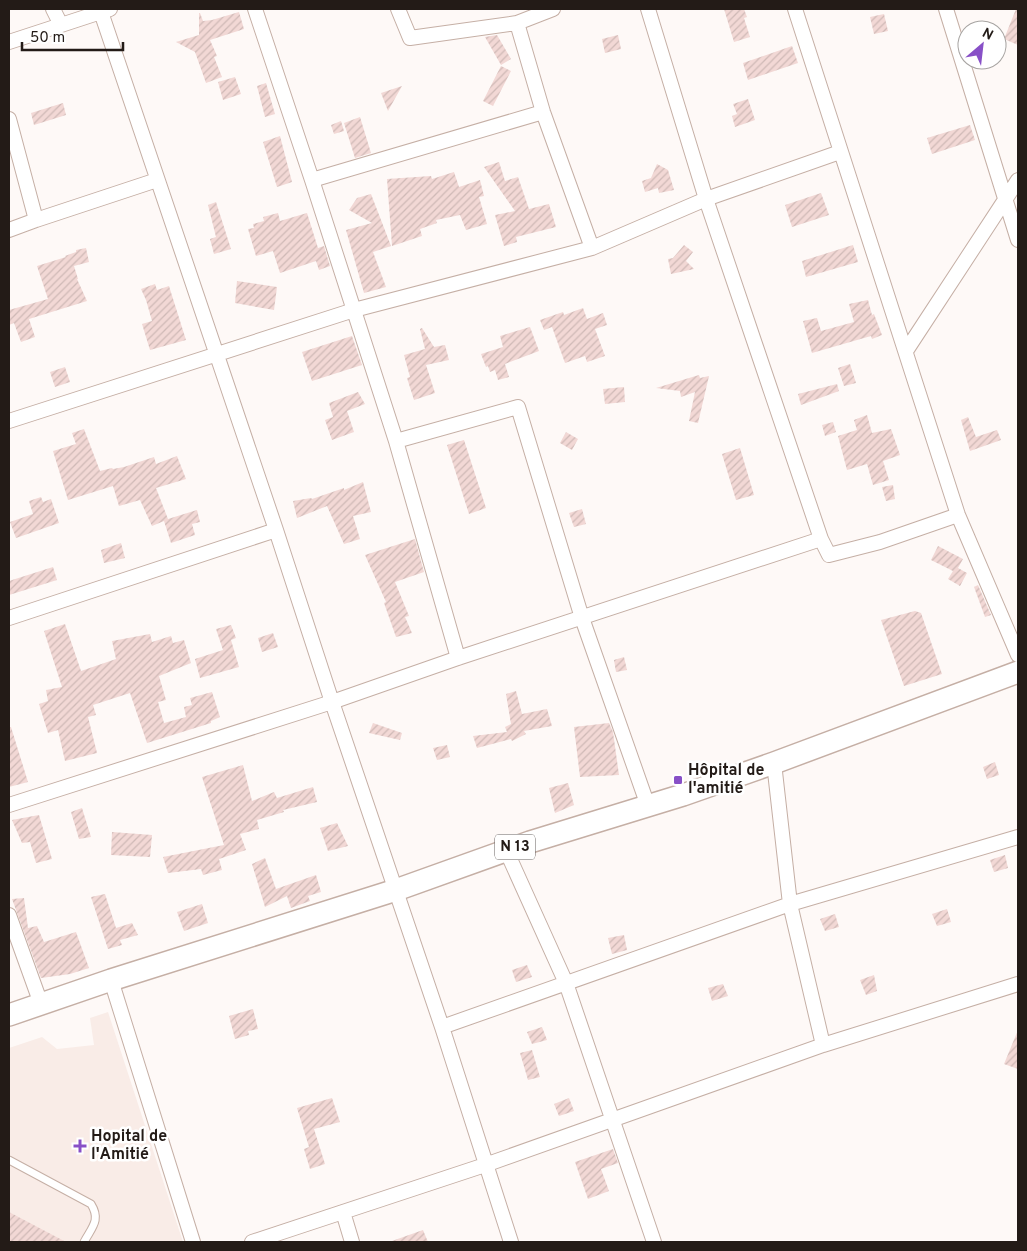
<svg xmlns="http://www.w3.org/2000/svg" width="1027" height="1251" font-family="Overpass,sans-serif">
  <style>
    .built { fill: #f9ece7 }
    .building { fill: url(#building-hatch) }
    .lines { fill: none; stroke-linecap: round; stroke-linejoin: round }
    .lane-casing { stroke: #c5afa5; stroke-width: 9 }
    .street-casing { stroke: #c5afa5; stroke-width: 16 }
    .primary-casing { stroke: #c5afa5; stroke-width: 24 }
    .lane { stroke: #fff; stroke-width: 7 }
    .street { stroke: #fff; stroke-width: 14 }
    .primary { stroke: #fff; stroke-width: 21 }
    .poi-dot { fill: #8850c7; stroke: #fff; stroke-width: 2 }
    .labels { text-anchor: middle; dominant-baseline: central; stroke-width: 5; stroke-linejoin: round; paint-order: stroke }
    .shield { fill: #fff; stroke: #655f5d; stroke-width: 1 }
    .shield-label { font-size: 15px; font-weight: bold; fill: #231b17 }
    .poi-label { font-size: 16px; font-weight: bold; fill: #231b17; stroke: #fff; text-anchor: start }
  </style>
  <defs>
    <pattern id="building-hatch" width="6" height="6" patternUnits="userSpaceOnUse" patternTransform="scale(1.25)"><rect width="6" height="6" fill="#f2d8d5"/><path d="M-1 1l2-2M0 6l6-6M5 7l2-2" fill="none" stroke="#cfb9b6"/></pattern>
  </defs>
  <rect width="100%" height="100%" fill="#fef9f7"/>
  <!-- built -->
  <path class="built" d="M 108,1012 L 183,1242 L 9,1242 L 9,1048 L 42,1037 L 57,1049 L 94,1045 L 90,1018 Z"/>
  <!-- building -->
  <path class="building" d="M 724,9 L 744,9 L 747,17 L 744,18 L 750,37 L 734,42 Z
    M 1016,9 L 1018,9 L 1018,45 L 1004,39 Z
    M 239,12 L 244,29 L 210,40 L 217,56 L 214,57 L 222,77 L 206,83 L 195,52 L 176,42 L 199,35 L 199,13 L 200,13 L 203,21 L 212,20 Z
    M 884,14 L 888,31 L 874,34 L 870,17 Z
    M 497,35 L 511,59 L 501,65 L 485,37 Z
    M 618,35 L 621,49 L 605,53 L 602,39 Z
    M 792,46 L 798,63 L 748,80 L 743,63 Z
    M 501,66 L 511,71 L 493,106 L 483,101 Z
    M 235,77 L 241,94 L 223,100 L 218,82 Z
    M 266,83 L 275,114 L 265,117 L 257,86 Z
    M 402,86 L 388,111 L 381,93 Z
    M 748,99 L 755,120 L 735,127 L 732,116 L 737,114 L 733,104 Z
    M 63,103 L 66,115 L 34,125 L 31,113 Z
    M 360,117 L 371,153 L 355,158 L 344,123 Z
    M 341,121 L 344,131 L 334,134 L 331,125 Z
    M 970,125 L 975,140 L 932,154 L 927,138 Z
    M 280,136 L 292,182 L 277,187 L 263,142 Z
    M 499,162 L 505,181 L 518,177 L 529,209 L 549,204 L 556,227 L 516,237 L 517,242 L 504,246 L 495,215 L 515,211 L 484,167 Z
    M 657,164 L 668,170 L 674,190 L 659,193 L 658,188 L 645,192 L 642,181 L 651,178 Z
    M 454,172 L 459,187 L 480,180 L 484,196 L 479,197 L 487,224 L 466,230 L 460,215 L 436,220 L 437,223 L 420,229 L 422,236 L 392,246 L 387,179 L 431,176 L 432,179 Z
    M 821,193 L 829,215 L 792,227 L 785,205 Z
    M 371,194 L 391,246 L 373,252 L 386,287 L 364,293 L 346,230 L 372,223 L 349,210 L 357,198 Z
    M 216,202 L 231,249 L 214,254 L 210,239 L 216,237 L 208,205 Z
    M 278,213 L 280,221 L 307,213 L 318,248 L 324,246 L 330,266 L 319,270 L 316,261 L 280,273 L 273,251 L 256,256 L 248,229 L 254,228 L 253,224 L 264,221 L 263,217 Z
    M 684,245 L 693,252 L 686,261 L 694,269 L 671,274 L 668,259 L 673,258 Z
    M 853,245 L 858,262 L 806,277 L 802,261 Z
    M 86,248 L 89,262 L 74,266 L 78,279 L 77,279 L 87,301 L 29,319 L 35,337 L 21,342 L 14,323 L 9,325 L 9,310 L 48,299 L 37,266 L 66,257 L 65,256 L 76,252 L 76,250 Z
    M 237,281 L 277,287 L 274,310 L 235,303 Z
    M 155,284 L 157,290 L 169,286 L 186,340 L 150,350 L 142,324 L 152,321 L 146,300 L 141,289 Z
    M 868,300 L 872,315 L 874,314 L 882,335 L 872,339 L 871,336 L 812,353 L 803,321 L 817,318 L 821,331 L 854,322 L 849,304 Z
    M 583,308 L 587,319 L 603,313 L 607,325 L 595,329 L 605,356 L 587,362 L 585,356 L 565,363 L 552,327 L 544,330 L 540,320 L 563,312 L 564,315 Z
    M 530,327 L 539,351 L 505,364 L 509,377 L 498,380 L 495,370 L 490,372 L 488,366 L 486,367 L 481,354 L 503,347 L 500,336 Z
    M 422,328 L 434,347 L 445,345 L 449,360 L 426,365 L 435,393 L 414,400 L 407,378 L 410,377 L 404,355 L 425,349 L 420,329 Z
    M 352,336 L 362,365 L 312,381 L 302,352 Z
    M 850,364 L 856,383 L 844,386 L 838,368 Z
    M 65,367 L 70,382 L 55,387 L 50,372 Z
    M 699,375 L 700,378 L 709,376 L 698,423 L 689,421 L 695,392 L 681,397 L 680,391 L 656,388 Z
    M 837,384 L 839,391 L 801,405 L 798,394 Z
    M 624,387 L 625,402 L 605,404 L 603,389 Z
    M 358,392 L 365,404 L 347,411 L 354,432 L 332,440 L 325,420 L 333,417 L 329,403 Z
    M 867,415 L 872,433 L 891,429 L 900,455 L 883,461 L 889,480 L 873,485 L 867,464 L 847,470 L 838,436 L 857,430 L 854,420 Z
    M 968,417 L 976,437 L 997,430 L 1001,440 L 970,451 L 961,420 Z
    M 833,422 L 836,432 L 825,436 L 822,425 Z
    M 84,429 L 100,471 L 112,468 L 113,469 L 124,467 L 154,457 L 156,464 L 177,456 L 186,479 L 156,488 L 168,519 L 197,510 L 200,522 L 192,524 L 195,535 L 171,543 L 164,521 L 152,526 L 140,500 L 119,506 L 113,486 L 68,500 L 53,451 L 76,444 L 72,433 Z
    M 566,432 L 578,439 L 572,450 L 560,443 Z
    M 464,440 L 486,508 L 469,514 L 447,445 Z
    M 740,448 L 754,495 L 736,500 L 722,454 Z
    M 363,482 L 371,512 L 353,516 L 360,539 L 344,544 L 327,506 L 297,518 L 293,501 L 311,498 L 312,499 L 344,488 L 344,490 Z
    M 893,485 L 895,499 L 886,501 L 882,487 Z
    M 41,497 L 43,502 L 51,499 L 59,523 L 16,538 L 10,522 L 33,514 L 29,501 Z
    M 582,509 L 586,524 L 574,527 L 569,513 Z
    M 415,539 L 424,572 L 395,582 L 409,616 L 405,617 L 412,633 L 396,637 L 384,603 L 386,602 L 365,555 Z
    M 121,543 L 125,558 L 104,563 L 101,550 Z
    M 938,546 L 963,559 L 958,568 L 967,573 L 960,586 L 948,579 L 953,571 L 931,560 Z
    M 53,567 L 57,580 L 9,595 L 9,581 Z
    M 978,585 L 991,615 L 985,617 L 974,587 Z
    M 915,611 L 921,613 L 942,674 L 904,686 L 881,620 Z
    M 65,624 L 81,671 L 116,659 L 112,641 L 150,634 L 152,642 L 171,636 L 173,643 L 184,640 L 191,663 L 159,676 L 166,700 L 158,702 L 164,723 L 186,717 L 184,707 L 192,705 L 190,698 L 212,692 L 220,717 L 211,721 L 211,723 L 147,743 L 130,693 L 93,705 L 96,715 L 88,717 L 97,753 L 65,761 L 58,730 L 48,733 L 39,704 L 48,701 L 46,690 L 62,687 L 44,631 Z
    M 231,625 L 236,638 L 231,640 L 239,667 L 200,678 L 195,659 L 223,650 L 216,629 Z
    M 273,633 L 278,647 L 262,652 L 258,638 Z
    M 624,657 L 627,670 L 616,672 L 614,660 Z
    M 516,691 L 522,714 L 547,709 L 552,726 L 524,731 L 526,734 L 512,741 L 511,739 L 477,748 L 473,736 L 507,732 L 505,727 L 511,724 L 506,694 Z
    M 373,723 L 402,733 L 400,740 L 369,733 Z
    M 609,723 L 613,732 L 619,775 L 580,777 L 574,727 Z
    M 9,727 L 11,727 L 28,782 L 9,787 Z
    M 447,745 L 450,757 L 437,760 L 433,748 Z
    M 995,762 L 999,775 L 987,779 L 983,767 Z
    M 243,765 L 252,801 L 274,792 L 277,798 L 313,787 L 317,802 L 283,810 L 284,812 L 257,820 L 259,829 L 240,834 L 246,850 L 219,859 L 222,870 L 203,875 L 201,869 L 168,873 L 163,857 L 224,845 L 202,777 Z
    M 568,783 L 574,805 L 555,813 L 549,788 Z
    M 82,808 L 91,837 L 79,839 L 71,812 Z
    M 39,815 L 52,859 L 36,863 L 30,842 L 22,843 L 12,820 Z
    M 337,823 L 348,846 L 328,851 L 320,828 Z
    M 112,832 L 152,835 L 150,857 L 111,855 Z
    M 1005,855 L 1008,868 L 994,872 L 990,860 Z
    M 265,858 L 276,889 L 316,875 L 321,892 L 308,896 L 310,901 L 291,908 L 287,896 L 265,907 L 252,864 Z
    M 105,894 L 116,928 L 132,923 L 138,935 L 120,940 L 122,945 L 108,949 L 91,897 Z
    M 24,898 L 28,928 L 37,926 L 44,942 L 76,932 L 89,968 L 70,974 L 41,978 L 12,899 Z
    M 202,904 L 208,923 L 184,931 L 177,912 Z
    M 947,909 L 951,922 L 937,926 L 932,914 Z
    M 835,914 L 839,927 L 825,931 L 820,919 Z
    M 624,935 L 627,950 L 612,954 L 608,938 Z
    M 527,965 L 532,977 L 516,982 L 512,970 Z
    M 874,975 L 877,991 L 866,995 L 860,980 Z
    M 723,984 L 728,996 L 712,1001 L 708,988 Z
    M 253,1009 L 258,1029 L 248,1031 L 249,1035 L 235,1039 L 229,1016 Z
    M 542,1027 L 547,1040 L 532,1044 L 527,1032 Z
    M 1018,1030 L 1018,1069 L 1004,1064 Z
    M 532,1050 L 540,1077 L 528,1080 L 520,1053 Z
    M 332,1098 L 340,1122 L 314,1129 L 325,1164 L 310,1169 L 304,1149 L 309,1147 L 297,1108 Z
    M 569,1098 L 574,1111 L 559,1116 L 554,1104 Z
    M 613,1149 L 618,1163 L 601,1169 L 609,1191 L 588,1199 L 575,1162 Z
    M 9,1212 L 66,1242 L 9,1242 Z
    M 423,1230 L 428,1242 L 392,1242 L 392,1241 Z"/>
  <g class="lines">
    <defs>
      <path id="lane" d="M 9,1160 L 91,1204 C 101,1220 92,1227 84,1242"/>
      <path id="street" d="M 53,9 L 61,25
        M 255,9 L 312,180 L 396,441 L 458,658
        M 398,9 L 410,38 L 517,23 L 553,9
        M 648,9 L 706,199 L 821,539
        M 795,9 L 958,515 L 1018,655
        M 946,9 L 1018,240
        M 101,12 L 276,530 L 332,702 L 442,1027 L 511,1242
        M 517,23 L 543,112 L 592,248
        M 9,42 L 110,9
        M 9,119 L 36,220
        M 312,180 L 543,112
        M 9,230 L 36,220 L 157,180
        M 906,351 L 1018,180
        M 9,421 L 354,310 L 592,248 L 706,199 L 840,152
        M 396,441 L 518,407 L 582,618 L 648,806
        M 9,618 L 276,530
        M 774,763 L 790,904 L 823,1045
        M 9,805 L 332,702 L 458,658 L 821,539 L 829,555 L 880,542 L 958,515
        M 506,850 L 566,983 L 654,1242
        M 9,915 L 41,1004
        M 111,980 L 193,1242
        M 442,1027 L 790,904 L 1018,837
        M 343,1212 L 352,1242
        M 252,1242 L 485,1165 L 823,1045 L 1018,984"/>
      <path id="primary" d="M 9,1015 L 111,980 L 396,890 L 530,842 L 683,795 L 774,763 L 1018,672"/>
    </defs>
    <!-- lane casing -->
    <use href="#lane" class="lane-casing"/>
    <!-- street casing -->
    <use href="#street" class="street-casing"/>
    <!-- primary casing -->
    <use href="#primary" class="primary-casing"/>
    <!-- lane -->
    <use href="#lane" class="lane"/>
    <!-- street -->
    <use href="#street" class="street"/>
    <!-- primary -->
    <use href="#primary" class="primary"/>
  </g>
  <!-- markers -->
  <g class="poi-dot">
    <rect x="673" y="775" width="10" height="10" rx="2.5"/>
    <path d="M77.5 1138.5h5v5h5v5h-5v5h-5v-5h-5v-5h5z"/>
  </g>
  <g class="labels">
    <!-- shield labels -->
    <rect class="shield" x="495" y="834.5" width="40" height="25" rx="4"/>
    <g class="shield-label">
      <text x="515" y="847">N 13</text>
    </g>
    <!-- poi labels -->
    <g class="poi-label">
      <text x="688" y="771">Hôpital de<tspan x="688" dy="18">l'amitié</tspan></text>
      <text x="91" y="1137">Hopital de<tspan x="91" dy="18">l'Amitié</tspan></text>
    </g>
  </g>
  <!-- border -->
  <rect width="1027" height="1251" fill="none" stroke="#231b17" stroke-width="20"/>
  <!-- north arrow -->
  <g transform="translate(982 45) rotate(28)"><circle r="24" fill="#ffffff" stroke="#a7a4a2"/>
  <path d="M0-4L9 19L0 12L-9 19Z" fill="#8850c7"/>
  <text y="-8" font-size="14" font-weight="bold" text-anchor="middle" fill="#231b17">N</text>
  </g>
  <!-- scale -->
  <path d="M22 42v8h101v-8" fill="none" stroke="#231b17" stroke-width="2.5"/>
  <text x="30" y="42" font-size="15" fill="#231b17" stroke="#ffffff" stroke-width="4" paint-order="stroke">50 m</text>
</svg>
